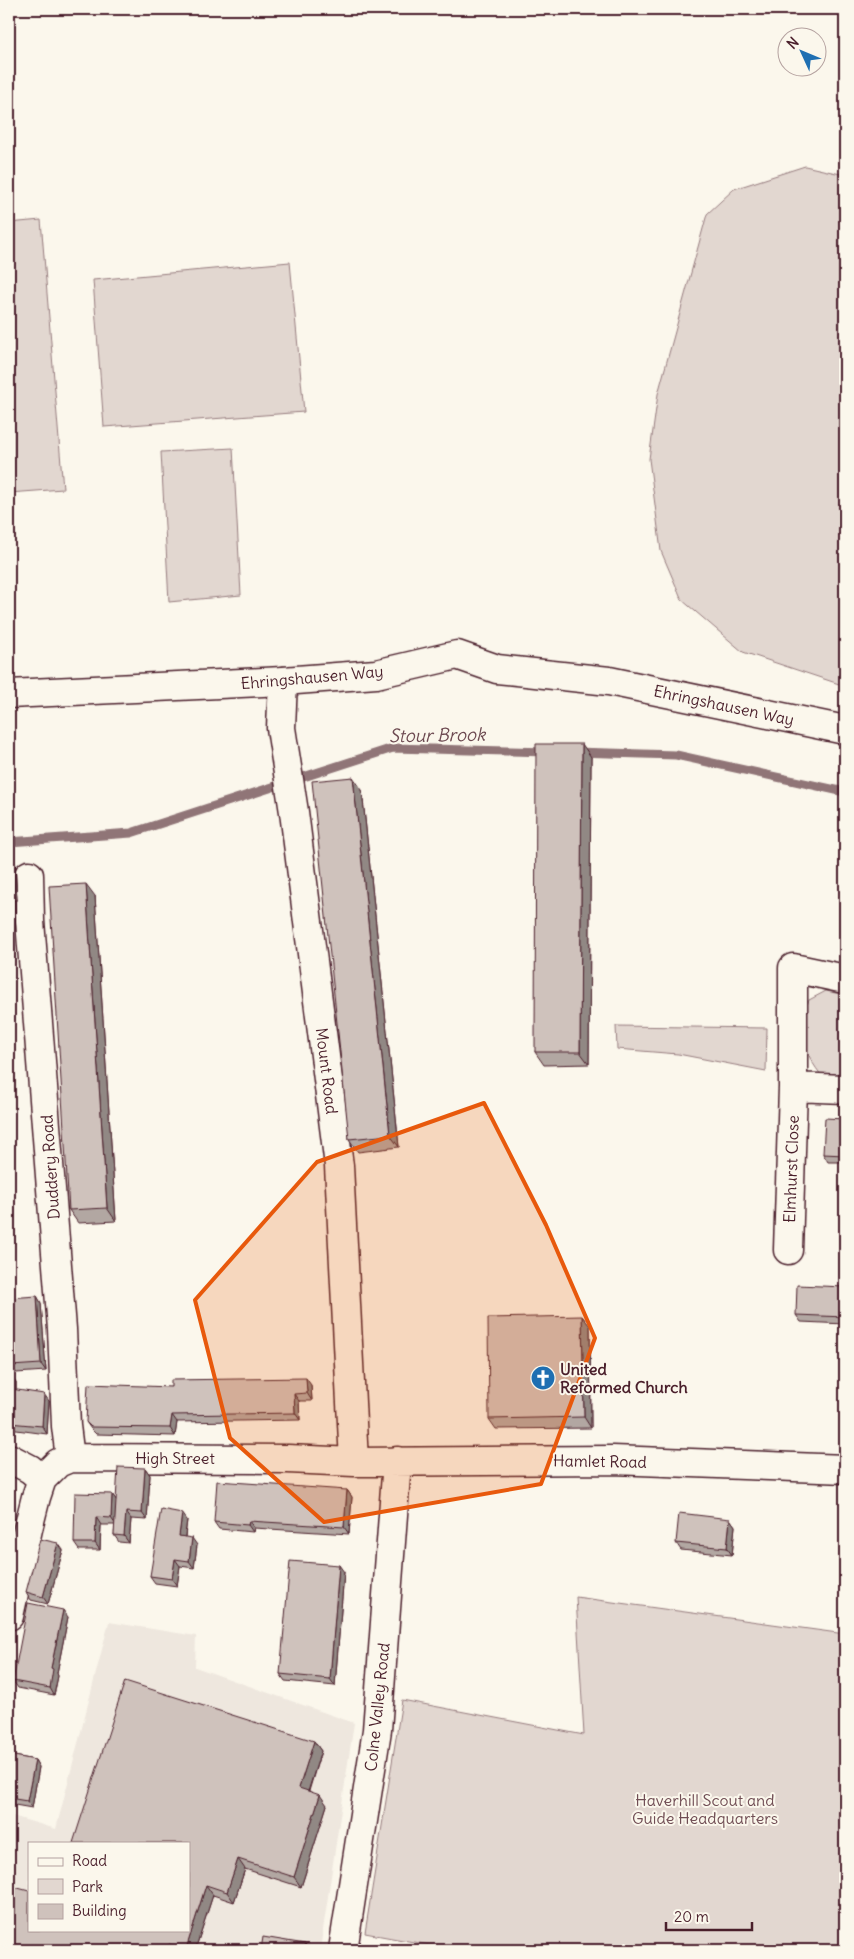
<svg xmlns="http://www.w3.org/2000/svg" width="854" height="1959" font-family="Delius,sans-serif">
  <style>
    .built { fill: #eee7de; fill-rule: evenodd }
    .green { fill: #e2d7d0; stroke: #967b7e }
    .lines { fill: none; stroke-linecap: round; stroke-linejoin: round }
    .stream { stroke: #907477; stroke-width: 9 }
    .minor-casing { stroke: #4a1f2b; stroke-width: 31 }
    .major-casing { stroke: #4a1f2b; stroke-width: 31 }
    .minor { stroke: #fbf7ec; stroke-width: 28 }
    .major { stroke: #fbf7ec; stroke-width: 28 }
    .wall { fill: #b2a7a2; stroke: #4a1f2b }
    .shaded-wall { fill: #918884; stroke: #4a1f2b }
    .building { fill: #cfc2bc; stroke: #4a1f2b }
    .marked { fill: #e8590c; fill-opacity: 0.2; stroke: #e8590c; stroke-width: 4; stroke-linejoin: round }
    .labels { text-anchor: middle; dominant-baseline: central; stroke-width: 4; stroke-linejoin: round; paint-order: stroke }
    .street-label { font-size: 16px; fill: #4a1f2b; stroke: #fbf7ec }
    .poi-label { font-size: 16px; font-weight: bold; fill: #4a1f2b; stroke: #fbf7ec; text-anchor: start }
    .park-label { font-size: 16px; fill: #704d54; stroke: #fbf7ec }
    .water-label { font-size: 18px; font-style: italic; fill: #6d4a51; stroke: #fbf7ec }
  </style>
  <rect width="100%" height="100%" fill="#fbf7ec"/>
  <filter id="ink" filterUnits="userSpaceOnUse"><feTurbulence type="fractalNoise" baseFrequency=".02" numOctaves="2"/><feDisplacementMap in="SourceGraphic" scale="10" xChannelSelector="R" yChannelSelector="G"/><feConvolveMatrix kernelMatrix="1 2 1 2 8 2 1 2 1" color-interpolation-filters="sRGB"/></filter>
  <g filter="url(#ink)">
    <!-- built -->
    <path class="built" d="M 9,561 L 16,659 L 9,660 Z
      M 109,1622 L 196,1636 L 195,1667 L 354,1723 L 320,1950 L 9,1950 L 9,1815 L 56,1829 ZM 29,1843 L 189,1843 L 189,1930 L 29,1930 Z"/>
    <!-- green -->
    <path class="green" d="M 805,166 L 845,175 L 845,686 L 743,652 L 682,600 L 661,551 L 649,459 L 658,394 L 707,214 L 734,189 Z
      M 41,220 L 63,489 L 9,493 L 9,223 Z
      M 290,262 L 304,412 L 104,427 L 93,280 Z
      M 233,448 L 241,595 L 169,602 L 161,452 Z
      M 826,991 L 845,995 L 845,1078 L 823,1077 C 803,1054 798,1029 809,1000 Z
      M 616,1026 L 767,1028 L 766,1071 L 678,1054 L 617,1049 Z
      M 576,1597 L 845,1634 L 845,1950 L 457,1950 L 365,1933 L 402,1700 L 584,1735 Z"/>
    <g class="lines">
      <!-- stream -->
      <path class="stream" d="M 575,752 L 676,755 L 845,792
        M 9,842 L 131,833 L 393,748 L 547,752"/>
      <defs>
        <path id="minor" d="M 283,681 L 281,728 L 294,812 L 339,1166 L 354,1462
          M 29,875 L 30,921 L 62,1329 L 66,1426 L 70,1458
          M 793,1087 L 793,968 L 845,979
          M 788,1250 L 793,1087 L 845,1089
          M 9,1458 L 30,1469 L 42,1479
          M 9,1616 L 28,1529 L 36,1497 L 42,1479 L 58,1463 L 70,1458 L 288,1459 L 354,1462 L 613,1460 L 845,1469
          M 343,1950 L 377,1730 L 397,1461"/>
        <path id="major" d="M 9,694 L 283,681 L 376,674 L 457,655 L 497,669 L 609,681 L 845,730"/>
      </defs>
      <!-- minor casing -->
      <use href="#minor" class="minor-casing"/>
      <!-- major casing -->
      <use href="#major" class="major-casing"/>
      <!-- minor -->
      <use href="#minor" class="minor"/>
      <!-- major -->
      <use href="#major" class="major"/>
    </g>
    <!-- wall -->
    <path class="wall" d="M 591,757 L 589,1064 L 544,1065 L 535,1052 Z
      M 362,790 L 399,1147 L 358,1152 L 349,1139 Z
      M 9,855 L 15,864 L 17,900 L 9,900 Z
      M 95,896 L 116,1221 L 78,1223 L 69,1210 Z
      M 845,1119 L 845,1162 L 828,1162 L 823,1154 Z
      M 845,1287 L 845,1324 L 801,1322 L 796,1315 Z
      M 37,1296 L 41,1303 L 46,1371 L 16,1373 L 11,1366 Z
      M 582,1316 L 590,1326 L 591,1428 L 496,1429 L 489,1419 Z
      M 9,1375 L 16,1382 L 16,1390 L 49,1401 L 47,1434 L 9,1429 Z
      M 311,1385 L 312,1401 L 299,1401 L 300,1420 L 177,1422 L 175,1436 L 96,1434 L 91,1429 L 86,1422 L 171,1387 Z
      M 145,1468 L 150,1475 L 147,1520 L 131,1519 L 129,1543 L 119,1542 L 114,1535 L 115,1525 L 101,1525 L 100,1550 L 79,1550 L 74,1543 L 112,1494 L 116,1500 Z
      M 347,1490 L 352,1497 L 349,1534 L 254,1528 L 253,1532 L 219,1529 L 214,1522 Z
      M 730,1519 L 735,1526 L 732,1555 L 681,1550 L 676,1543 Z
      M 187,1520 L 185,1537 L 197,1545 L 194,1568 L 180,1566 L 177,1586 L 155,1583 L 150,1576 Z
      M 63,1550 L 48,1604 L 31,1600 L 26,1592 Z
      M 344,1572 L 335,1686 L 285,1681 L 280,1674 Z
      M 68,1617 L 57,1673 L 58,1676 L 54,1695 L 18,1688 L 13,1681 Z
      M 314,1741 L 321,1751 L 309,1791 L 327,1805 L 301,1887 L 245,1869 L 234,1902 L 213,1895 L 195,1950 L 9,1950 L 29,1930 L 189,1843 Z
      M 9,1755 L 35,1760 L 39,1767 L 32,1808 L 9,1804 Z"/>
    <!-- shaded-wall -->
    <path class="shaded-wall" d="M 582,744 L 591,757 L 589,1064 L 580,1052 Z
      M 353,777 L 362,790 L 399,1147 L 390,1135 Z
      M 9,855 L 15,864 L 17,900 L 10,889 Z
      M 86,884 L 95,896 L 116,1221 L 107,1208 Z
      M 37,1296 L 41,1303 L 46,1371 L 41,1364 Z
      M 582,1316 L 590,1326 L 591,1428 L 584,1417 Z
      M 11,1375 L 16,1382 L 16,1396 L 11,1389 Z
      M 306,1378 L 311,1385 L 312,1401 L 307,1393 Z
      M 44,1394 L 49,1401 L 47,1434 L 42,1426 Z
      M 294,1394 L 299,1401 L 300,1420 L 295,1413 Z
      M 172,1415 L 177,1422 L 175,1436 L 170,1428 Z
      M 145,1468 L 150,1475 L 147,1520 L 142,1513 Z
      M 347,1490 L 352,1497 L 349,1534 L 344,1527 Z
      M 112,1494 L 117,1501 L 116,1525 L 111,1518 Z
      M 126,1512 L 131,1519 L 129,1543 L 124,1536 Z
      M 182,1513 L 187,1520 L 184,1543 L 179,1536 Z
      M 96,1517 L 101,1525 L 100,1550 L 95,1543 Z
      M 730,1519 L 735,1526 L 732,1555 L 727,1548 Z
      M 249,1521 L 254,1528 L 253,1532 L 248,1525 Z
      M 192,1538 L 197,1545 L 194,1568 L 189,1561 Z
      M 58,1543 L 63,1550 L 48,1604 L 43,1597 Z
      M 175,1559 L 180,1566 L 177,1586 L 172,1579 Z
      M 339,1565 L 344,1572 L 335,1686 L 330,1679 Z
      M 63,1610 L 68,1617 L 57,1673 L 58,1676 L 54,1695 L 50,1688 L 51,1668 Z
      M 314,1741 L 321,1751 L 306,1798 L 299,1788 Z
      M 35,1760 L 39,1767 L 32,1808 L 27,1801 Z
      M 320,1795 L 327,1805 L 301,1887 L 294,1877 Z
      M 238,1859 L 245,1869 L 234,1902 L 227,1892 Z
      M 206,1885 L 213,1895 L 195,1950 L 187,1950 L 186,1949 Z
      M 169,1944 L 173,1950 L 166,1950 Z
      M 305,1944 L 310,1950 L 304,1950 Z"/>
    <!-- building -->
    <path class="building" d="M 536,744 L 582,744 L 580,1052 L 535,1052 Z
      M 353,777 L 390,1135 L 349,1139 L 312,781 Z
      M 86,884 L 107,1208 L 69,1210 L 49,886 Z
      M 825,1118 L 845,1119 L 845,1155 L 823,1154 Z
      M 797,1285 L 845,1287 L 845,1317 L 796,1315 Z
      M 37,1296 L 41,1364 L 11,1366 L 9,1329 L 9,1298 Z
      M 582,1316 L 584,1417 L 489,1419 L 488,1318 Z
      M 9,1375 L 11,1375 L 11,1389 L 44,1394 L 42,1426 L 9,1423 Z
      M 306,1378 L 307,1393 L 294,1394 L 295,1413 L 172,1415 L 170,1428 L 91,1427 L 86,1422 L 88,1384 L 171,1387 L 171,1380 Z
      M 118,1467 L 145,1468 L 142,1513 L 126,1512 L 124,1536 L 114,1535 Z
      M 217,1481 L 347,1490 L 344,1527 L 249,1521 L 248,1525 L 214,1522 Z
      M 75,1493 L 112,1494 L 111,1518 L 96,1517 L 95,1543 L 74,1543 Z
      M 161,1509 L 182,1513 L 179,1536 L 192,1538 L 189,1561 L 175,1559 L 172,1579 L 150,1576 Z
      M 679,1513 L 730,1519 L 727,1548 L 676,1543 Z
      M 40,1539 L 58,1543 L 43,1597 L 26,1592 Z
      M 290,1561 L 339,1565 L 330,1679 L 280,1674 Z
      M 28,1603 L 63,1610 L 51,1668 L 53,1669 L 50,1688 L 13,1681 Z
      M 125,1681 L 314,1741 L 299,1788 L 320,1795 L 294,1877 L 238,1859 L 227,1892 L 206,1885 L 186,1949 L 169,1944 L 166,1950 L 9,1950 L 9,1904 L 14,1887 L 29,1891 L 29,1930 L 189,1930 L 189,1843 L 73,1843 Z
      M 9,1755 L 35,1760 L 27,1801 L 9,1798 Z
      M 263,1937 L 305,1944 L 304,1950 L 261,1950 Z"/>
  </g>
  <!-- marked area -->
  <path class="marked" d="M 484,1103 L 546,1225 L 595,1338 L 541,1484 L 324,1522 L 230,1438 L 195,1300 L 317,1162 Z"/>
  <!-- icons -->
  <defs>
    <symbol id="church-disc" viewBox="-11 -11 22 22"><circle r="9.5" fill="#1f6fb2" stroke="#fbf7ec"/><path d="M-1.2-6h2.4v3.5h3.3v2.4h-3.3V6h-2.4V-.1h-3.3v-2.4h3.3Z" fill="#fff"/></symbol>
  </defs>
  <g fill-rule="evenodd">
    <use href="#church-disc" x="529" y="1364" width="28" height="28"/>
  </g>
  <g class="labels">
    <!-- street labels -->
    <g class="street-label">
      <text transform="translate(312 677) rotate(-5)">Ehringshausen Way</text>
      <text transform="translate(724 705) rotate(12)">Ehringshausen Way</text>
      <text transform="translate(327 1071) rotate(83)">Mount Road</text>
      <text transform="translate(50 1167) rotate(-94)">Duddery Road</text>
      <text transform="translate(791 1169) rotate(-88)">Elmhurst Close</text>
      <text x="175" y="1458">High Street</text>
      <text transform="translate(600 1461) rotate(1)">Hamlet Road</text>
      <text transform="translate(377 1707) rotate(-84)">Colne Valley Road</text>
    </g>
    <!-- poi labels -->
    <g class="poi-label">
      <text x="560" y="1369">United<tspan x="560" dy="18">Reformed Church</tspan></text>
    </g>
    <!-- park labels -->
    <g class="park-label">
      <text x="705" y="1800">Haverhill Scout and<tspan x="705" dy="18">Guide Headquarters</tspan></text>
    </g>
    <!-- water labels -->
    <g class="water-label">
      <text transform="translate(437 735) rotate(-1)">Stour Brook</text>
    </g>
  </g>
  <!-- margin -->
  <rect width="854" height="1959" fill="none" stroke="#fbf7ec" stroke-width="30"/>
  <rect x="15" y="15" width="824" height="1929" fill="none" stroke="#4a1f2b" stroke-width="2" filter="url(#ink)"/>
  <!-- legend -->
  <rect x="28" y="1842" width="162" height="90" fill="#fbf7ec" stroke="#b4a19f"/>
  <rect x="38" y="1858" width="25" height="8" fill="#fbf7ec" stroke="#b4a19f"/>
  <text x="72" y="1866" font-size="15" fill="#4a1f2b">Road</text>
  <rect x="38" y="1879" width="25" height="15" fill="#e2d7d0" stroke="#b4a19f"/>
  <text x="72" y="1892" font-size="15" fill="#4a1f2b">Park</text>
  <rect x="38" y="1904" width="25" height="15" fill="#cfc2bc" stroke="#b4a19f"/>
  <text x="72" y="1916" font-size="15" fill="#4a1f2b">Building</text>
  <!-- north arrow -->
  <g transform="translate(802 52) rotate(314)"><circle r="24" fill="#fbf7ec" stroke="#b4a19f"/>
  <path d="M0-4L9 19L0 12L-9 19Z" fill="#1f6fb2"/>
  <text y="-8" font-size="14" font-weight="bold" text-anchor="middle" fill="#4a1f2b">N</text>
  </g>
  <!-- scale -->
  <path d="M666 1922v8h86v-8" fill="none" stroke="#4a1f2b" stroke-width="2.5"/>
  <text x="674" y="1922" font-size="15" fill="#4a1f2b" stroke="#fbf7ec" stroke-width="4" paint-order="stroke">20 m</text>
</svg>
